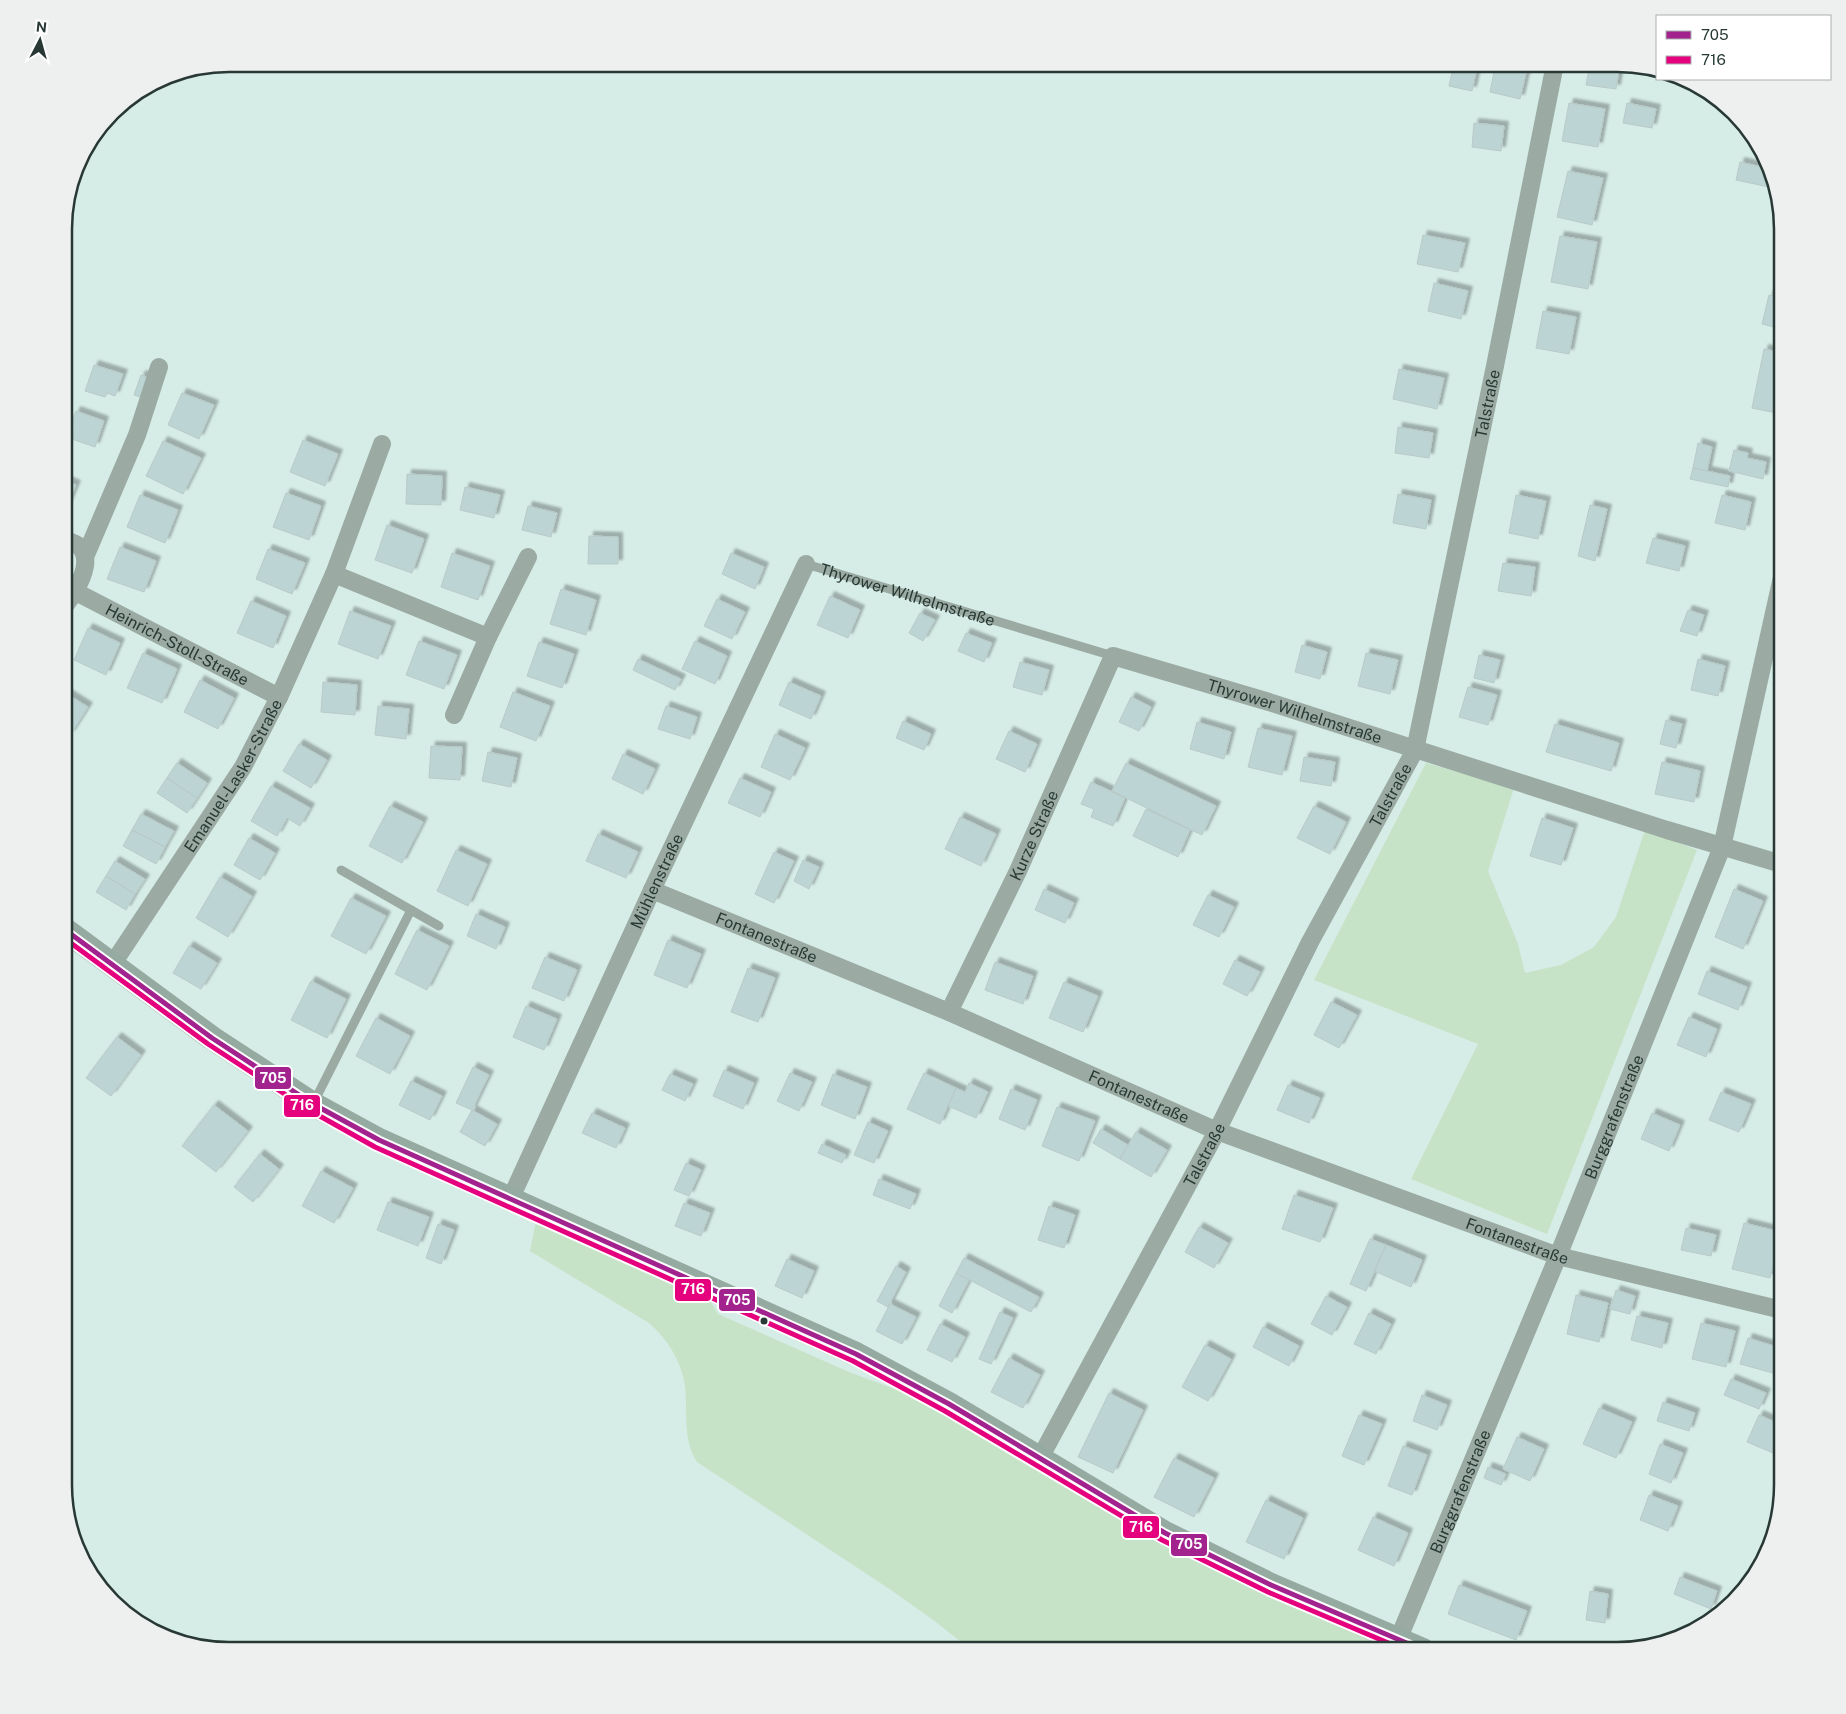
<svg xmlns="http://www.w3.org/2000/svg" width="1846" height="1714" font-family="'Public Sans',sans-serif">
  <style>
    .green { fill: #c6e3c7 }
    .building { fill: #bcd5d4; stroke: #b8cac8; filter: url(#shadow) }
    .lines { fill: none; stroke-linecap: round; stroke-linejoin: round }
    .lane { stroke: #9baba3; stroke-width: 9 }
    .street { stroke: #9baba3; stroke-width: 18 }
    .secondary { stroke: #95aba1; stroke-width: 24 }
    .bus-1-casing { stroke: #fff; stroke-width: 9 }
    .bus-2-casing { stroke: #fff; stroke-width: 9 }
    .bus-1 { stroke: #a2238e; stroke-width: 5 }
    .bus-2 { stroke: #e5007d; stroke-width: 5 }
    .bus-dot { fill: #283935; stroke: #fff; stroke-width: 2 }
    .labels { text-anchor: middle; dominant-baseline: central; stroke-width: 4; stroke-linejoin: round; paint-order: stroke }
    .street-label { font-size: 16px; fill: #283935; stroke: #fff }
    .rim { fill: none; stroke: #283935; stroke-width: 2.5 }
    .line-badge { stroke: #fff; stroke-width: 2 }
    .badge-label { font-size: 14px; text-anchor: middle; font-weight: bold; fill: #fff }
  </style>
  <defs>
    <filter id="shadow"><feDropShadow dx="4.5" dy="-4.5" stdDeviation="1" flood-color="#0004"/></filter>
  </defs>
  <rect width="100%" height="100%" fill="#d6ece7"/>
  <!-- green -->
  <path class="green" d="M 1426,763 L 1514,788 L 1488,871 L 1518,944 L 1525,973 L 1561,965 L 1594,947 L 1616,917 L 1645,830 L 1697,850 L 1547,1234 L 1411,1179 L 1478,1044 L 1314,980 Z
    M 536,1221 L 709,1299 L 718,1314 L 849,1372 L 911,1395 L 1400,1650 L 971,1650 L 936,1622 L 891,1590 L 697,1462 C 682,1438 688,1412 685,1386 C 681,1360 668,1340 649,1323 L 530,1251 Z"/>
  <!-- building -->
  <path class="building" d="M 1454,64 L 1477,68 L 1472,91 L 1449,86 Z
    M 1590,64 L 1620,64 L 1616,89 L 1586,85 Z
    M 1495,67 L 1526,73 L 1520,99 L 1490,92 Z
    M 1569,103 L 1605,109 L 1598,147 L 1562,141 Z
    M 1627,103 L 1656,109 L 1652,128 L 1623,123 Z
    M 1474,123 L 1504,126 L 1501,151 L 1472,147 Z
    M 1740,162 L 1770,169 L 1771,174 L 1769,187 L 1736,180 Z
    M 1568,171 L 1603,178 L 1592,225 L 1557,217 Z
    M 1423,235 L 1465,243 L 1458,272 L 1417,264 Z
    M 1560,236 L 1597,242 L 1588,289 L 1551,282 Z
    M 1434,283 L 1468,291 L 1461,319 L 1428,311 Z
    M 1769,295 L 1782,297 L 1782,329 L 1762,324 Z
    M 1543,311 L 1576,317 L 1569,354 L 1536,348 Z
    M 1764,349 L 1782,353 L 1781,414 L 1752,408 Z
    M 94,365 L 123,374 L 115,396 L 107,393 L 105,397 L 85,391 Z
    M 1399,369 L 1444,378 L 1437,409 L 1393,399 Z
    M 141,375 L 150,378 L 143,398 L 134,395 Z
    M 182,393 L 214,405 L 199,439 L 168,425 Z
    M 76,411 L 104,421 L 95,447 L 66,437 Z
    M 1398,427 L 1433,433 L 1429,458 L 1395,453 Z
    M 303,440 L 338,454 L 325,486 L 290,472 Z
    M 163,441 L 201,458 L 183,494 L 146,476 Z
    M 1698,443 L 1712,447 L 1707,471 L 1693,468 Z
    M 1734,450 L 1748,453 L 1747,458 L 1766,462 L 1763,479 L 1729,471 Z
    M 1693,468 L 1730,476 L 1728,487 L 1690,479 Z
    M 407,474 L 442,476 L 441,505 L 406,504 Z
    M 64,480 L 76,485 L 65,511 L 64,511 Z
    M 465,487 L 500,495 L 494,518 L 460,510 Z
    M 286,493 L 321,506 L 309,540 L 273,527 Z
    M 1398,494 L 1431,500 L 1426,529 L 1393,523 Z
    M 140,495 L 178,510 L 165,543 L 127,527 Z
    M 1516,495 L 1546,501 L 1538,539 L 1509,533 Z
    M 1722,495 L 1751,502 L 1745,530 L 1715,523 Z
    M 1590,505 L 1607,509 L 1595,561 L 1578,556 Z
    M 528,506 L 557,513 L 551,537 L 522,530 Z
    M 387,525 L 424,539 L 412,573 L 375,560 Z
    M 589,536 L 618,537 L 618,564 L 588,564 Z
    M 1653,538 L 1685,546 L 1679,571 L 1646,563 Z
    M 120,547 L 156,561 L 144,592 L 107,579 Z
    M 268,549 L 305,563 L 292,594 L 256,579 Z
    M 452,553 L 490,566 L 478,600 L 441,587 Z
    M 731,553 L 764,567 L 755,589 L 722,574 Z
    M 1503,563 L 1535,567 L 1531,596 L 1498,591 Z
    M 561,589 L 596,600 L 586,635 L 550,624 Z
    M 830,596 L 860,610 L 848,638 L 817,625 Z
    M 717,599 L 745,612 L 732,639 L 704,626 Z
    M 251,601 L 286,616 L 273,648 L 237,633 Z
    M 1688,610 L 1704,615 L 1697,636 L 1680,631 Z
    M 350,611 L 391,626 L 378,659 L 338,644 Z
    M 920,613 L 935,620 L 923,641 L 909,633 Z
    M 88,628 L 120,643 L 106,675 L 74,660 Z
    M 966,633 L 992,643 L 984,662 L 958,651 Z
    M 419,641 L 457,655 L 444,689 L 406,675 Z
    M 695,641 L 727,656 L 715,684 L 682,669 Z
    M 539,642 L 574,654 L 562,688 L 527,676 Z
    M 1302,645 L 1327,652 L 1320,679 L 1295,672 Z
    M 143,653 L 177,669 L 162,703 L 127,688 Z
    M 1366,653 L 1398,660 L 1390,694 L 1358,686 Z
    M 1479,655 L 1500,660 L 1494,683 L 1474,678 Z
    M 638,659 L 681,679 L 675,690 L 633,670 Z
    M 1698,659 L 1725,666 L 1718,696 L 1691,690 Z
    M 1020,662 L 1049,670 L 1042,695 L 1013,687 Z
    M 200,680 L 234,698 L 218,729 L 184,712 Z
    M 323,682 L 357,685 L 355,715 L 321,712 Z
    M 789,682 L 821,696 L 811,719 L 779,705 Z
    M 1468,687 L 1497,695 L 1488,725 L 1459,717 Z
    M 64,692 L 88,707 L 70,735 L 64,731 Z
    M 513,692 L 550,706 L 536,741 L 500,727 Z
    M 1131,697 L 1151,707 L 1139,731 L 1119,722 Z
    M 378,706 L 409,709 L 406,739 L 375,735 Z
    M 666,706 L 697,717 L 690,739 L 658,729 Z
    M 1666,720 L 1682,724 L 1676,748 L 1660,744 Z
    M 903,721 L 931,734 L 924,750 L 896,738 Z
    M 1197,722 L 1231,732 L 1224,759 L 1190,749 Z
    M 1555,724 L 1619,743 L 1611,771 L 1546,752 Z
    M 1258,728 L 1292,736 L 1282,775 L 1248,767 Z
    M 1009,731 L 1037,744 L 1025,772 L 996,759 Z
    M 775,734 L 805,748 L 790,780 L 761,767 Z
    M 299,744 L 327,760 L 311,788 L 283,771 Z
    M 431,746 L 462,747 L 460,780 L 429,778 Z
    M 488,752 L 517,758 L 511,787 L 482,781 Z
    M 623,754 L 655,769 L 643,794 L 612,779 Z
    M 1304,757 L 1335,762 L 1331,786 L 1300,781 Z
    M 1662,762 L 1700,771 L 1694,802 L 1655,794 Z
    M 177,763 L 207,783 L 197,798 L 167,778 Z
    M 1126,763 L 1216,806 L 1202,835 L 1112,791 Z
    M 167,778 L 197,798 L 187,813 L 157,793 Z
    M 740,778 L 771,792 L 760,817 L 728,803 Z
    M 1091,782 L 1125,798 L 1113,826 L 1091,817 L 1094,809 L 1081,804 Z
    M 271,786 L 310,808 L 300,826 L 287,818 L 277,836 L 251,821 Z
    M 390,806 L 423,822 L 402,863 L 369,846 Z
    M 1314,806 L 1346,822 L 1330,854 L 1297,838 Z
    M 1146,809 L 1190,830 L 1178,857 L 1133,836 Z
    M 141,814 L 174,831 L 165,847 L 132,830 Z
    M 960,817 L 996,834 L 981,866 L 945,849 Z
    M 1542,818 L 1573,828 L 1561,865 L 1530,856 Z
    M 132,830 L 165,847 L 156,864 L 123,846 Z
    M 598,834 L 638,852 L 626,878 L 586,861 Z
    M 249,838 L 275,853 L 260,880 L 234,865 Z
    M 456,850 L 487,864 L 468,906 L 437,891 Z
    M 774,852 L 794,861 L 774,903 L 755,894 Z
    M 803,860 L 819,867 L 809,889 L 794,881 Z
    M 115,861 L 145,879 L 135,894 L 106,876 Z
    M 106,876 L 135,894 L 126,910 L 96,892 Z
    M 220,877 L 252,896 L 228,937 L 196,918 Z
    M 1044,889 L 1074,903 L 1065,923 L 1035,910 Z
    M 1734,889 L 1763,901 L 1743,949 L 1715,937 Z
    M 1208,895 L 1234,907 L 1219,937 L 1193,925 Z
    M 351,898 L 386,916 L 366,954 L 331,936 Z
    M 476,914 L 505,927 L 496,949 L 467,936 Z
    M 417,930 L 449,946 L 427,990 L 395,974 Z
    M 668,940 L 701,954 L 687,988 L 654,975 Z
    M 189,946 L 217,963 L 201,989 L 173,973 Z
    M 545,957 L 577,970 L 564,1001 L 532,988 Z
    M 1235,960 L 1260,972 L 1247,996 L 1223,984 Z
    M 995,962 L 1033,976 L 1023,1004 L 985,990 Z
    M 748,968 L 775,978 L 758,1022 L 731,1012 Z
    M 1707,971 L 1747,987 L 1738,1010 L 1698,994 Z
    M 311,981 L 346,999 L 327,1038 L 291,1020 Z
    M 1064,982 L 1098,996 L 1083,1032 L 1049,1018 Z
    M 1331,1002 L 1357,1015 L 1339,1048 L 1314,1035 Z
    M 526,1006 L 557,1019 L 544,1050 L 513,1037 Z
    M 1689,1017 L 1717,1029 L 1706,1057 L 1677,1045 Z
    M 376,1018 L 410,1036 L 390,1074 L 356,1056 Z
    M 117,1037 L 141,1055 L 111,1096 L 86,1078 Z
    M 473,1067 L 489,1075 L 472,1110 L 456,1103 Z
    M 724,1070 L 754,1083 L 743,1109 L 713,1096 Z
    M 790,1073 L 812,1082 L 799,1111 L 777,1101 Z
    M 924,1073 L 956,1088 L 940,1124 L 907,1109 Z
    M 670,1074 L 693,1084 L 685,1101 L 662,1090 Z
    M 833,1074 L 867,1087 L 855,1119 L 821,1105 Z
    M 411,1081 L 442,1096 L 430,1120 L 399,1105 Z
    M 969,1083 L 988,1092 L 976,1118 L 948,1106 L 956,1088 L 965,1092 Z
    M 1288,1085 L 1320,1098 L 1309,1123 L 1277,1110 Z
    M 1011,1089 L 1037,1100 L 1025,1130 L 999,1119 Z
    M 1721,1092 L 1751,1104 L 1739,1132 L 1709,1120 Z
    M 214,1105 L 248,1131 L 216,1172 L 182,1146 Z
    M 1057,1107 L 1095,1121 L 1079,1161 L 1042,1146 Z
    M 472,1110 L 497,1124 L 485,1146 L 460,1132 Z
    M 592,1113 L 625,1128 L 616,1148 L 582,1133 Z
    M 1652,1113 L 1680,1125 L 1669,1151 L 1641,1139 Z
    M 868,1122 L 888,1131 L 874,1163 L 854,1155 Z
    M 1101,1129 L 1128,1145 L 1120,1159 L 1093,1143 Z
    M 1136,1132 L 1167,1150 L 1151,1177 L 1120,1159 Z
    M 822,1144 L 846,1155 L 842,1163 L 818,1153 Z
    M 260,1154 L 279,1169 L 253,1202 L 234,1187 Z
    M 686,1163 L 701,1170 L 689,1196 L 674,1190 Z
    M 321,1171 L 353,1188 L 334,1223 L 302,1206 Z
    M 879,1179 L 916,1194 L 910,1209 L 873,1195 Z
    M 1294,1195 L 1333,1208 L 1320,1242 L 1282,1229 Z
    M 388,1202 L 429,1217 L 418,1246 L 377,1230 Z
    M 684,1203 L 710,1213 L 701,1236 L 675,1226 Z
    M 1049,1206 L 1075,1215 L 1064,1248 L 1038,1240 Z
    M 1744,1223 L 1781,1232 L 1770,1278 L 1732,1269 Z
    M 438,1224 L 454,1230 L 441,1264 L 426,1258 Z
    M 1199,1227 L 1228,1243 L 1214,1268 L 1185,1252 Z
    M 1686,1228 L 1716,1235 L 1711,1256 L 1681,1250 Z
    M 1370,1239 L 1386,1245 L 1366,1291 L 1350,1284 Z
    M 1386,1245 L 1422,1260 L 1411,1287 L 1374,1271 Z
    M 964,1258 L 1039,1297 L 1031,1312 L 956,1273 Z
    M 787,1259 L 814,1271 L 802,1298 L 775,1286 Z
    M 896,1266 L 906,1272 L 888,1307 L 877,1301 Z
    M 956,1273 L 969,1280 L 952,1313 L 939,1306 Z
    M 1616,1290 L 1635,1296 L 1630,1314 L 1610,1309 Z
    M 1576,1295 L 1608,1303 L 1599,1342 L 1567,1334 Z
    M 1326,1296 L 1347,1307 L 1332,1335 L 1311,1324 Z
    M 890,1304 L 916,1317 L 902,1344 L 876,1331 Z
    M 1000,1312 L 1013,1318 L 991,1364 L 979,1359 Z
    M 1369,1313 L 1391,1324 L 1376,1354 L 1354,1344 Z
    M 1637,1316 L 1668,1323 L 1662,1348 L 1631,1340 Z
    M 1701,1323 L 1735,1331 L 1726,1367 L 1692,1359 Z
    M 940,1324 L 965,1337 L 952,1362 L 927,1350 Z
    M 1263,1327 L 1299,1346 L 1289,1366 L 1253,1347 Z
    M 1748,1338 L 1780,1348 L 1773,1373 L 1740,1364 Z
    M 1205,1345 L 1231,1359 L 1208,1401 L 1182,1387 Z
    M 1009,1358 L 1040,1375 L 1023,1408 L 991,1392 Z
    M 1731,1379 L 1766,1393 L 1759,1409 L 1724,1395 Z
    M 1109,1393 L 1143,1410 L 1113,1473 L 1078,1457 Z
    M 1422,1395 L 1447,1405 L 1437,1430 L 1413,1421 Z
    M 1663,1402 L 1695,1413 L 1689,1431 L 1657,1421 Z
    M 1599,1408 L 1632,1422 L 1616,1458 L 1583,1444 Z
    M 1359,1415 L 1382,1424 L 1364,1465 L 1342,1456 Z
    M 1759,1415 L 1782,1425 L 1782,1431 L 1773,1453 L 1747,1442 Z
    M 1517,1437 L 1544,1449 L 1530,1481 L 1503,1469 Z
    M 1660,1444 L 1683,1453 L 1671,1483 L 1649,1474 Z
    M 1403,1446 L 1427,1455 L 1412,1495 L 1388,1486 Z
    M 1174,1458 L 1214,1478 L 1194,1517 L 1154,1497 Z
    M 1488,1467 L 1506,1474 L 1501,1485 L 1484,1478 Z
    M 1649,1495 L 1678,1506 L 1668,1531 L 1640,1520 Z
    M 1266,1500 L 1303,1518 L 1284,1559 L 1246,1542 Z
    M 1373,1517 L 1408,1533 L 1394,1566 L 1358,1550 Z
    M 1680,1577 L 1717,1591 L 1711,1609 L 1674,1594 Z
    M 1459,1585 L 1527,1611 L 1516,1640 L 1448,1614 Z
    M 1590,1591 L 1608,1594 L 1605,1623 L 1586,1620 Z"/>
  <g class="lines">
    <!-- lane -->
    <g class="lane">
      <path id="s1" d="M 806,564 L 1113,656"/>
      <path d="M 341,870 L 439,926"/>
      <path d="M 313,1104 L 411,910"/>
    </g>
    <!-- street -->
    <g class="street">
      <path d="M 85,557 L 137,435 L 159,367"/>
      <path d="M 334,574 L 488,637"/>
      <path id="s2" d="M 76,592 L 279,697"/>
      <path d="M 64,607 C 74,594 96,562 79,546 C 75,543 68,541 64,539"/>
      <path d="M 454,715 L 488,637 L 528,557"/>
      <path id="s3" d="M 652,890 L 949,1012 L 1217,1131 L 1558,1256 L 1782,1310"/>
      <path id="s4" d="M 112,965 L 243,767 L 279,697 L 334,574 L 382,444"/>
      <path id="s5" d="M 949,1012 L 1018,871 L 1113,656 L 1269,702 L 1667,830 L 1782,864"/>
      <path id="s6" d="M 510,1200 L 652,890 L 806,564"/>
      <path id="s7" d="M 1040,1458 L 1217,1131 L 1310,942 L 1415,750 L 1495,366 L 1555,64"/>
      <path id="s8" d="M 1398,1640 L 1558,1256 L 1722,847 L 1782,577"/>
    </g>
    <!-- secondary -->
    <path class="secondary" d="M 64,929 L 212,1038 L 313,1104 L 379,1140 L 856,1354 L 949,1404 L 1165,1533 L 1271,1585 L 1423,1650"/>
    <defs>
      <path id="bus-1" d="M 64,929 L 212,1038 L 313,1104 L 379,1140 L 856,1354 L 949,1404 L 1165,1533 L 1271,1585 L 1423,1650"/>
      <path id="bus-2" d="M 64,938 L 208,1044 L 309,1110 L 375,1147 L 853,1361 L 945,1411 L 1162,1540 L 1268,1592 L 1405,1650"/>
    </defs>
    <!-- bus-1 casing -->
    <use href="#bus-1" class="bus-1-casing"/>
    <!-- bus-2 casing -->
    <use href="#bus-2" class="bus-2-casing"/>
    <!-- bus-1 -->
    <use href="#bus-1" class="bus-1"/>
    <!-- bus-2 -->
    <use href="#bus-2" class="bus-2"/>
  </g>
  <!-- markers -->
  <circle class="bus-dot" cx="764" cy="1321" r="4.5"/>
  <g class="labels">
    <!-- street labels -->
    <g class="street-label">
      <text stroke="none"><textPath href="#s7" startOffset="1155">Talstraße</textPath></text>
      <text stroke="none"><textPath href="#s1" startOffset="106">Thyrower Wilhelmstraße</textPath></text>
      <text stroke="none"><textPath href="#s2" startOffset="114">Heinrich-Stoll-Straße</textPath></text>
      <text stroke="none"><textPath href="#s5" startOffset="582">Thyrower Wilhelmstraße</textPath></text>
      <text stroke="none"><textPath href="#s4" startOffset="225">Emanuel-Lasker-Straße</textPath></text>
      <text stroke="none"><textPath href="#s7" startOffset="750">Talstraße</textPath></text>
      <text stroke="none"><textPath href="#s5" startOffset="196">Kurze Straße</textPath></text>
      <text stroke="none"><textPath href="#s6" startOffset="351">Mühlenstraße</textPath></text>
      <text stroke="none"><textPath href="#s3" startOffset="124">Fontanestraße</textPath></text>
      <text stroke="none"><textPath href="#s3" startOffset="529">Fontanestraße</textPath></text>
      <text stroke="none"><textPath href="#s8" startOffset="566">Burggrafenstraße</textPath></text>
      <text stroke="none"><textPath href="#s7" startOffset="345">Talstraße</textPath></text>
      <text stroke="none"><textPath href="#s3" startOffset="934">Fontanestraße</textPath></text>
      <text stroke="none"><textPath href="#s8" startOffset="161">Burggrafenstraße</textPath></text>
    </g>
  </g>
  <!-- crop -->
  <path d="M0 0H1846V1714H0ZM229 72H1617A157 157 0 0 1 1774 229V1485A157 157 0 0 1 1617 1642H229A157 157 0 0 1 72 1485V229A157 157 0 0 1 229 72Z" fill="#eeefef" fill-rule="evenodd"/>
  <path class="rim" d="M229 72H1617A157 157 0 0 1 1774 229V1485A157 157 0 0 1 1617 1642H229A157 157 0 0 1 72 1485V229A157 157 0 0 1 229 72Z"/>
  <g class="line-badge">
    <rect x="254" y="1066" width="38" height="24" rx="5" fill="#a2238e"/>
    <rect x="283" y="1094" width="38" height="24" rx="5" fill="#e5007d"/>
    <rect x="674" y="1278" width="38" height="24" rx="5" fill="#e5007d"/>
    <rect x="718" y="1288" width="38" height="24" rx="5" fill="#a2238e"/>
    <rect x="1122" y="1515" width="38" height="24" rx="5" fill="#e5007d"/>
    <rect x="1170" y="1533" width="38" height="24" rx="5" fill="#a2238e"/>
  </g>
  <g class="badge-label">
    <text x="273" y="1083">705</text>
    <text x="302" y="1110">716</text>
    <text x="693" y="1294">716</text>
    <text x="737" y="1305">705</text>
    <text x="1141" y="1532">716</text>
    <text x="1189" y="1549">705</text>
  </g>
  <!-- legend -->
  <rect x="1656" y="15" width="175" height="65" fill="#ffffff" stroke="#a9b0ae"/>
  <rect x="1666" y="31" width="25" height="8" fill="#a2238e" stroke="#a9b0ae"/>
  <text x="1701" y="40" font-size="15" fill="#283935">705</text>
  <rect x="1666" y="56" width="25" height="8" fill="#e5007d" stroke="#a9b0ae"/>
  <text x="1701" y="65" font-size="15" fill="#283935">716</text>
  <!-- north arrow -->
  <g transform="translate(40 40) rotate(6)" stroke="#ffffff" stroke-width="4" paint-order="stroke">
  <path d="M0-4L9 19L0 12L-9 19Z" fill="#283935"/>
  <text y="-8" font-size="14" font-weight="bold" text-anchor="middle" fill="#283935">N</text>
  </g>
</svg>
